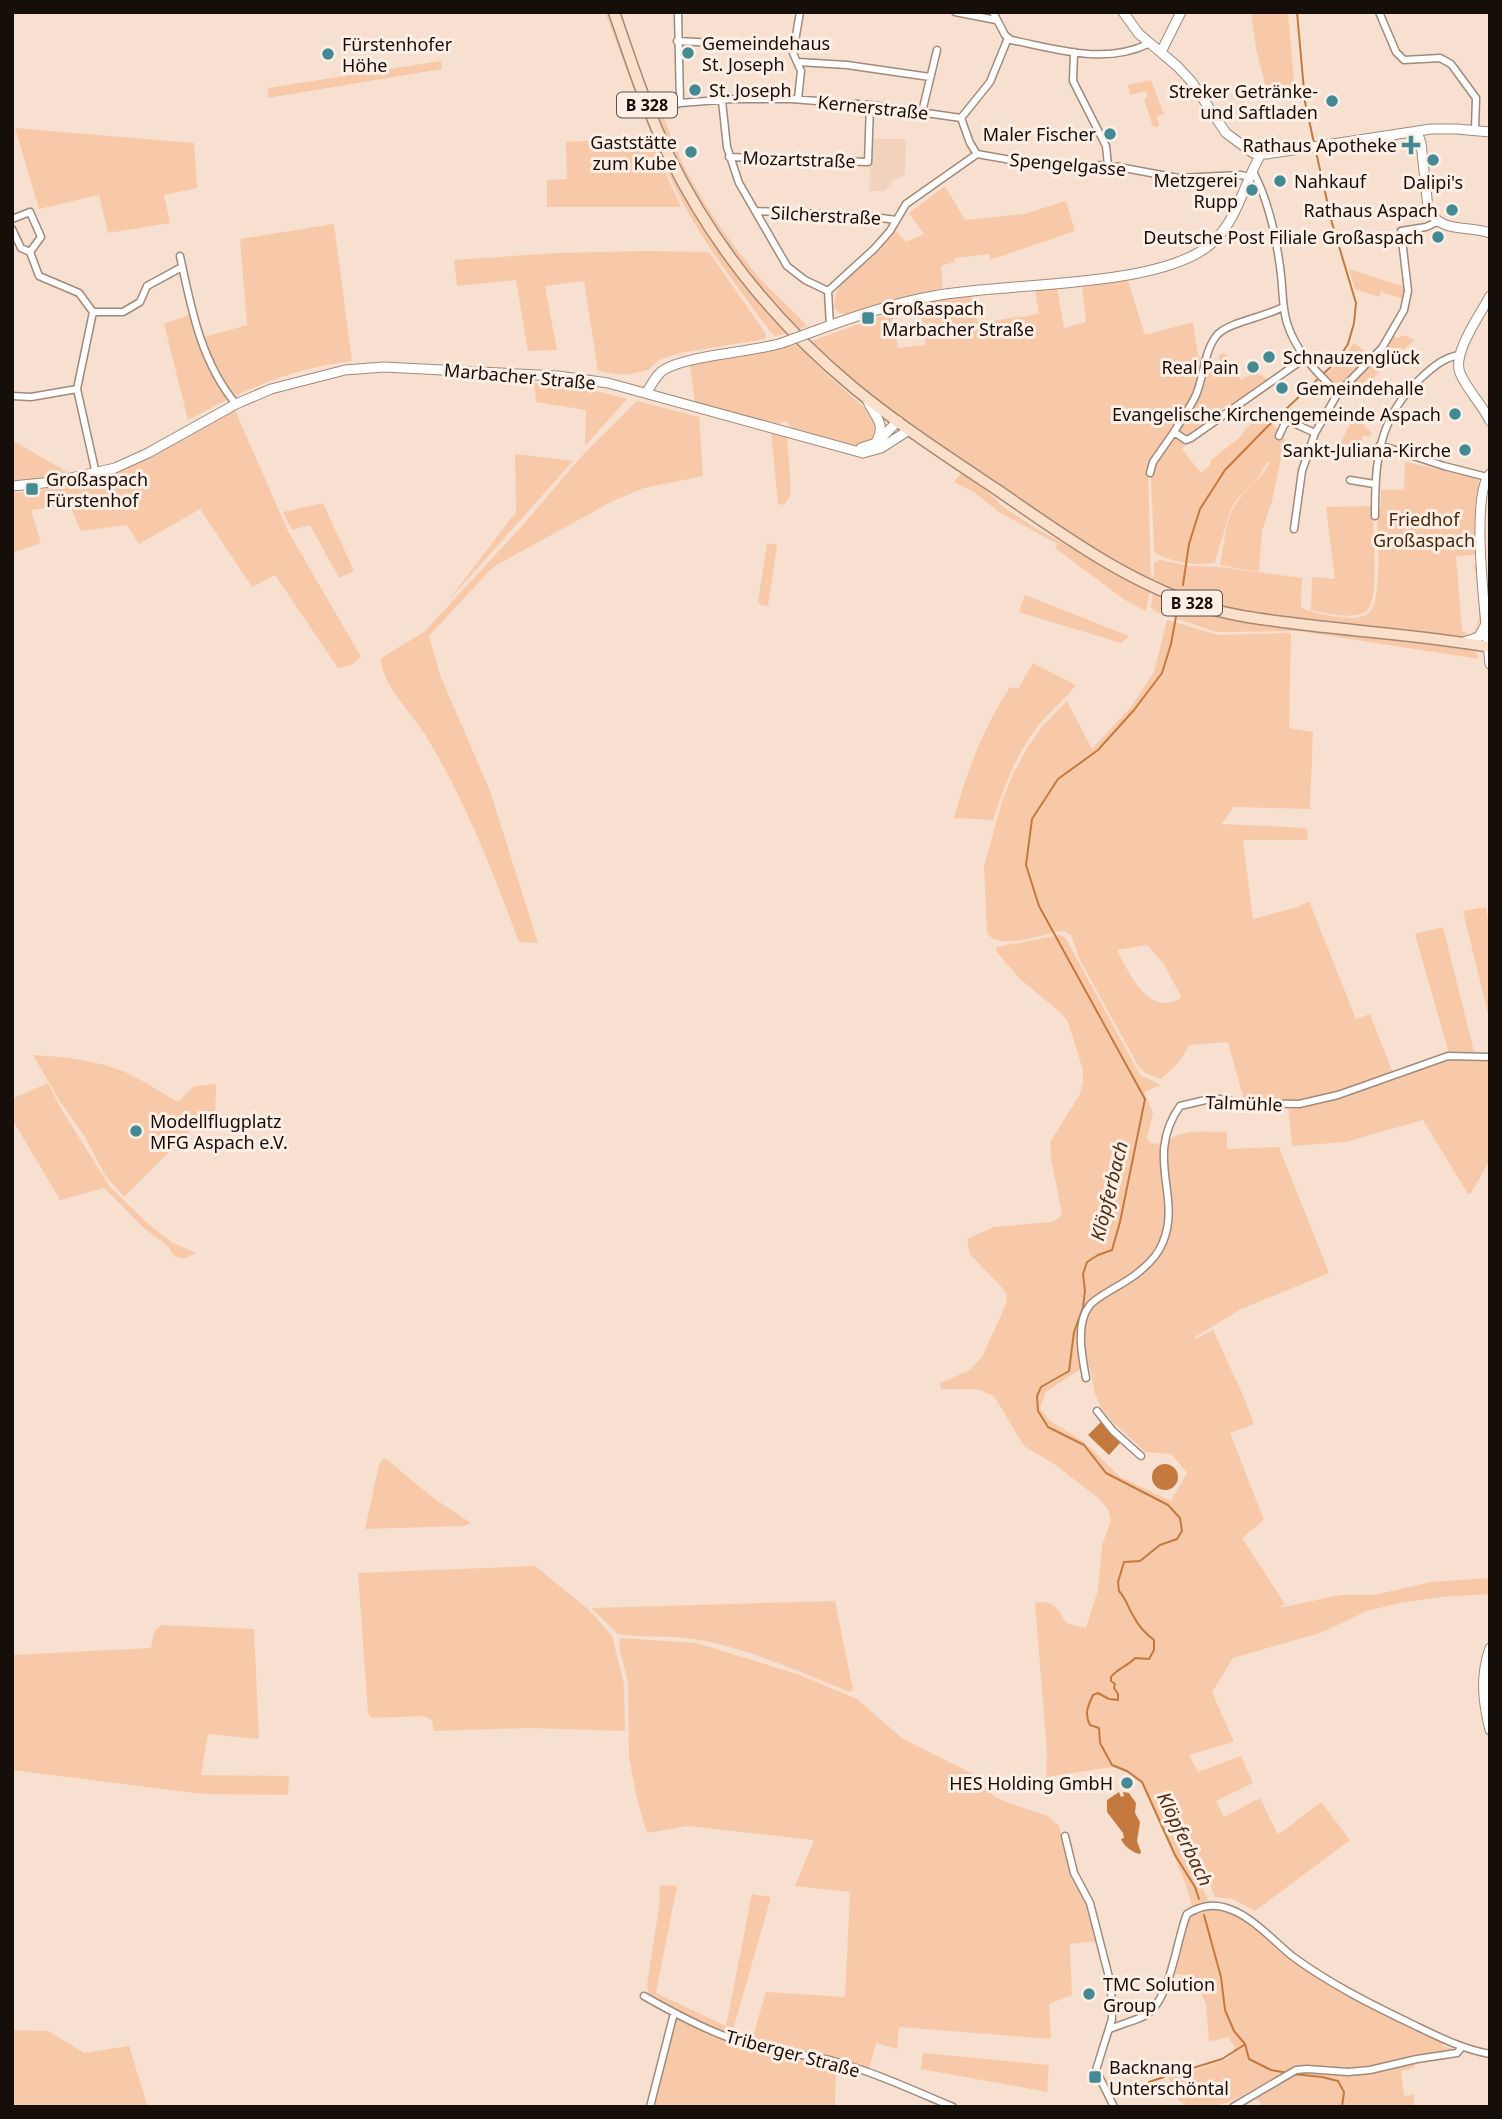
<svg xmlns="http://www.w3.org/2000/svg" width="1502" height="2119" font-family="'Noto Sans',sans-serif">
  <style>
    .built { fill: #f2d3be }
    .green { fill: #f7c9a9; fill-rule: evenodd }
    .water { fill: #c47a3e }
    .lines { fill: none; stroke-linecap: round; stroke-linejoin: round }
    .stream { stroke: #c47a3e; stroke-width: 2 }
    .street-casing { stroke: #a08a7b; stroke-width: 9 }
    .secondary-casing { stroke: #a08a7b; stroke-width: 11 }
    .primary-casing { stroke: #a88871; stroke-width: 13 }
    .street { stroke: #fff; stroke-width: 6 }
    .secondary { stroke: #fff; stroke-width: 9 }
    .primary { stroke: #fadfcb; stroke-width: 10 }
    .secondary-bridge-casing { stroke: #a08a7b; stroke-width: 11; stroke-linecap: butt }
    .secondary-bridge { stroke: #fff; stroke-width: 9 }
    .poi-dot { fill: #448a94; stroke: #fdefe5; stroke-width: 2.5 }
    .labels { text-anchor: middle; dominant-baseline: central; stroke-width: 6; stroke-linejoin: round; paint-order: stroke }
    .shield { fill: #fdefe5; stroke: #5b524b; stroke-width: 2 }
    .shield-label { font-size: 16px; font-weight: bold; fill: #160e09 }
    .poi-label { font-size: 18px; fill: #160e09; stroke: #fdefe5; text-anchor: start }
    .street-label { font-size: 18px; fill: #160e09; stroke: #fdefe5 }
    .park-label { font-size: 18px; fill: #46270e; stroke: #fdefe5 }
    .water-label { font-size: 19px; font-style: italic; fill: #4d2d14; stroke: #fdefe5 }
  </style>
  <rect width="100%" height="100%" fill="#f7e0cf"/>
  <!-- built -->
  <path class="built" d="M 871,139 L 906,139 L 905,175 L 894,180 L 885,191 L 869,191 Z"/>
  <!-- green -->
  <path class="green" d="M 605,12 L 610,12 L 663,151 L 788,333 L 775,336 L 770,331 C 739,289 706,247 682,201 C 651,141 629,76 605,12 Z
    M 1251,12 L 1288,12 L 1295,93 L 1268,95 L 1256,49 Z
    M 441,61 L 442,69 L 268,98 L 268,88 Z
    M 1151,80 L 1164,114 L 1157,116 L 1159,126 L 1153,127 L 1144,99 L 1147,98 L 1146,91 L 1130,95 L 1128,85 Z
    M 653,106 L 661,106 L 661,113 L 668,115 L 665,119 C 680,172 728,243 765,284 C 779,298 794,311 807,326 L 795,330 L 737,261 L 683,177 Z
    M 15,128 L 194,143 L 197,188 L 164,195 L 170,223 L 108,233 L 99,195 L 39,209 Z
    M 604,140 L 652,143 L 681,207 L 547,207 L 547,180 L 567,179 L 566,142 Z
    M 945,186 L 965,220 L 1024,214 L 1066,201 L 1075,231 L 990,260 L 990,254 L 955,258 L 954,262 L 941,266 L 943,291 L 901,298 L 847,314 L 840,313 L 834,308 C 834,282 852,276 869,260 C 879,251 887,241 896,231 L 906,242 L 924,234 L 909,213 Z
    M 334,224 L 352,361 C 288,369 244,390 188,420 L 164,324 L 189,315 L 197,339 L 247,325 L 240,239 Z
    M 646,251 L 709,252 L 766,334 L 765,339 L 680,353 L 661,359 L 648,370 L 631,374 L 614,374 L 598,371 L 584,281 L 545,286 L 557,350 L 528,351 L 516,280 L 457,286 L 454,260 L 556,253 Z
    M 1349,269 L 1404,287 L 1406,291 L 1404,299 L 1381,292 L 1379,297 L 1355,289 Z
    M 1127,278 L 1145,335 L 1193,322 L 1198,356 L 1205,359 L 1186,408 L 1148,472 L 1151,577 L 1154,577 L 1154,563 L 1160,560 L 1190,566 L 1219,567 L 1302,578 L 1301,608 C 1315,613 1358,625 1370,612 C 1383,597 1377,530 1377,509 L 1381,508 L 1381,490 L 1404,490 L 1405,462 L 1479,478 L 1475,555 L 1456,556 L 1462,631 L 1470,635 C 1486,624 1477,587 1475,568 L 1472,565 L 1478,565 L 1481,619 L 1476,635 L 1464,638 L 1264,616 L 1216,606 L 1160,586 L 1108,560 L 927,436 L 855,384 L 809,342 L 892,312 L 898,348 L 926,345 L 919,302 L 971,294 L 978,323 L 1039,314 L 1035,290 L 1057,288 L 1064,328 L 1086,322 L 1082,287 Z
    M 1404,335 L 1415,340 L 1403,350 L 1400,348 L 1367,386 L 1361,390 L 1351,382 L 1379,356 L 1393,336 L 1397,338 Z
    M 1354,343 L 1372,357 L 1340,385 L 1333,385 L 1324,376 L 1338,364 Z
    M 799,344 L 825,373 L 875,417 L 877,437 L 861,447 L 849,446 L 792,430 L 787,421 L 775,425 L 695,402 L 690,365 Z
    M 1224,353 L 1241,380 L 1255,372 L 1269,380 L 1233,405 L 1229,404 L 1206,419 L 1205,425 L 1190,435 L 1183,435 L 1178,428 L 1200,393 L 1210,359 L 1213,365 L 1220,361 L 1218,356 Z
    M 534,383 L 581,387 L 627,399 L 585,446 L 586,410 L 536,402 Z
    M 637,401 L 699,417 L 703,476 L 644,488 L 613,501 L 493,567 L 429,636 L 440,675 L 490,791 L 538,943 L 519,942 C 493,872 465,800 426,736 C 413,715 380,683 381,658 L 424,632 L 523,525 L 581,457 Z
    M 234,408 L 288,531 L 361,657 L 351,665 L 338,668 L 275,575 L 252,587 L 200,509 L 139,544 L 127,525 L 81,531 L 69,504 L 31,510 L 41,543 L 12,553 L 12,493 L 37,491 L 99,475 Z
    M 1264,412 L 1285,440 L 1272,501 L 1262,531 L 1259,572 L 1220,565 C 1224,546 1225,522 1235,505 C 1245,489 1262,480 1270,462 L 1267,462 L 1256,481 L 1238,498 L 1231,509 L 1215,562 C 1201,567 1165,562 1154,551 L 1151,476 L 1154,463 L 1173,437 L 1186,445 L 1182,449 L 1201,473 L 1210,465 L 1211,460 L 1239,438 L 1251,423 L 1250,421 Z
    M 1355,414 L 1372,434 L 1370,437 L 1363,435 L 1361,441 L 1356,440 L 1354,451 L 1349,450 L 1348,455 L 1337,451 Z
    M 771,432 L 787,437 L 791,489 L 790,496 L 784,505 L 778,504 Z
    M 12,440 L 67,472 L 51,478 L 12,480 Z
    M 515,454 L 573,461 L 448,601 L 516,512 Z
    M 961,473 L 987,491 L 1002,506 L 1035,528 L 1150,590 L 1146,611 L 1125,600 L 1055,548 L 1058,544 L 999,512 L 974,492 L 954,482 Z
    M 323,503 L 354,571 L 339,578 L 310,525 L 292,530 L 283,512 Z
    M 1372,506 C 1373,524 1381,605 1365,612 C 1349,620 1328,613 1311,610 L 1312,577 L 1335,579 L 1326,507 Z
    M 767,543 L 777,545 L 768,606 L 761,605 L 758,602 Z
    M 1153,592 L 1196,608 L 1475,650 L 1479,659 L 1298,631 L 1216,632 L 1154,611 L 1151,607 Z
    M 1025,595 L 1129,636 L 1121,643 L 1019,612 Z
    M 1167,620 L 1218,635 L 1291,633 L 1289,728 L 1313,732 L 1310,809 L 1233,807 L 1222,824 L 1307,828 L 1308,840 L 1243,840 L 1253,919 L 1298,907 L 1309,901 L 1356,1019 L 1370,1014 L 1393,1073 L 1337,1093 L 1299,1101 L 1251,1102 L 1244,1100 L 1228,1042 L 1189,1045 C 1183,1060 1173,1068 1161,1079 L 1145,1073 L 1139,1067 L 1080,960 L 1071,935 L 1064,931 L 1058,931 C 1042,936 997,950 987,933 L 984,866 L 1001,805 L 1012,776 L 1026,750 L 1041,728 L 1067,701 L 1092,749 L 1131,707 L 1154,672 ZM 1147,945 L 1163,963 L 1180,994 L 1181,998 C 1148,1018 1130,974 1117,950 Z
    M 1033,663 L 1076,685 C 1065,700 1050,711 1038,726 C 1016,754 1004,787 993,820 L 954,818 C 967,770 983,729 1010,687 L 1018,689 Z
    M 1486,907 L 1490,930 L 1490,1022 L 1463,911 Z
    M 1443,927 L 1475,1055 L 1449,1054 L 1415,934 Z
    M 1060,935 L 1065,937 L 1140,1075 L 1161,1085 L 1144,1092 L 1153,1113 L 1147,1138 L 1150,1143 L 1161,1144 L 1166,1201 L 1165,1223 L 1162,1241 L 1153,1258 L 1085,1312 L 1082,1368 L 1046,1392 L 1040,1408 L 1049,1420 L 1084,1442 L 1120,1477 L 1171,1501 L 1187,1473 L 1171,1454 L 1145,1452 L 1115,1424 L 1101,1408 L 1095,1394 L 1090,1368 L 1085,1368 C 1083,1350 1081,1325 1091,1309 C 1094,1303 1102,1300 1108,1297 C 1129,1283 1157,1267 1166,1242 C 1176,1215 1166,1173 1164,1144 C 1180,1128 1205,1132 1227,1132 L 1227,1149 L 1279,1147 L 1329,1273 L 1241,1309 L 1195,1337 L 1196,1339 L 1213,1330 L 1242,1393 L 1254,1424 L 1230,1433 L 1264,1520 L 1242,1538 L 1285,1604 L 1279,1608 L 1341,1595 L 1374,1595 L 1431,1582 L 1490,1578 L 1490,1594 L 1442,1597 L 1399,1603 L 1367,1611 L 1320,1633 L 1233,1658 L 1212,1692 L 1234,1742 L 1189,1755 L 1198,1772 L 1241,1756 L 1253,1783 L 1216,1801 L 1224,1817 L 1260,1798 L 1278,1835 L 1321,1802 L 1350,1840 L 1255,1911 L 1233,1899 L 1215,1897 L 1204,1871 L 1197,1875 L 1212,1909 C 1247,1911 1292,1961 1323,1981 C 1361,2005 1402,2024 1443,2042 L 1442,2046 L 1454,2049 L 1453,2051 L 1415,2057 L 1415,2068 L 1401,2071 L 1404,2096 L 1414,2094 L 1414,2107 L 1264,2107 L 1250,2091 C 1234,2101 1199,2117 1182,2103 C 1174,2096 1169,2078 1165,2068 L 1192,2071 L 1228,2059 L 1235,2048 L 1228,2037 L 1209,2042 L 1206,2004 L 1193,1976 L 1175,1974 L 1192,1906 L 1186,1884 L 1142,1783 L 1125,1772 L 1112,1767 L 1046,1777 L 1047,1752 L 1035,1603 C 1053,1599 1058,1609 1066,1623 L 1086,1628 L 1098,1590 L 1102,1545 L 1111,1521 L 1108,1509 L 1097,1497 L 1054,1464 L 1024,1446 L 994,1396 L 977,1389 L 941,1389 L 940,1383 L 970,1370 L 982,1357 L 1006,1304 L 1007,1296 L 1004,1290 L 970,1254 L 967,1239 L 994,1227 L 1051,1222 L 1059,1218 L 1062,1213 L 1051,1159 L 1050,1142 L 1079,1096 L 1083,1083 L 1083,1070 L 1068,1022 L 1062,1014 L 1019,978 L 996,951 L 997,947 Z
    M 33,1055 C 65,1057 96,1060 125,1072 C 143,1080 160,1092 178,1102 L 194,1086 L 216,1084 L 215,1122 L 196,1125 L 124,1197 L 105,1175 L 85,1137 L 61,1103 Z
    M 1446,1058 L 1490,1058 L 1490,1160 L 1471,1193 L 1468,1194 L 1423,1120 L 1346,1142 L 1292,1146 L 1288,1105 L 1308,1105 Z
    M 48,1083 L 60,1107 L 110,1187 L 146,1222 L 171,1242 L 196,1253 L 183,1259 L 174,1256 L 167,1245 L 145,1229 L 104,1188 L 60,1200 L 12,1119 L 12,1099 Z
    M 383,1459 L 386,1459 L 432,1497 L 471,1523 L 464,1526 L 365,1529 L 379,1465 Z
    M 535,1566 L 589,1610 L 612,1636 L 624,1684 L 625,1731 L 528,1728 L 434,1731 L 432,1720 L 423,1716 L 372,1718 L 368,1713 L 358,1573 Z
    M 835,1601 L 853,1690 L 850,1692 C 800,1672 748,1648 694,1639 C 669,1635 643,1638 618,1634 L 591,1608 Z
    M 161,1625 L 254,1629 L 259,1739 L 208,1734 L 201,1775 L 289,1776 L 288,1795 L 203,1794 L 12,1770 L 12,1655 L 151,1648 L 154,1632 Z
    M 620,1638 L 696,1643 L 797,1674 L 857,1699 L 903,1739 L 971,1773 L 994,1796 L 1003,1801 L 1048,1816 L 1059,1826 L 1071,1873 L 1088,1904 L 1099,1941 L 1070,1944 L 1072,1995 L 1049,2004 L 1051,2039 L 899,2027 L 897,2049 L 876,2043 L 869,2070 L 836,2065 L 835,2107 L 652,2107 L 674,2019 L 678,2017 L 750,2046 L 766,1992 L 845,1997 L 850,1892 L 795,1886 L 814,1840 L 688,1826 L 647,1833 L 637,1799 L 629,1758 L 628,1683 L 619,1646 Z
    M 660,1885 L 677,1886 L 656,1993 L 726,2026 L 752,1894 L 771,1897 L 731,2037 C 714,2029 660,2008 650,1996 C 648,1993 648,1989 647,1985 L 659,1907 Z
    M 12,2030 L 48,2031 L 84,2053 L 129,2046 L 148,2107 L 12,2107 Z
    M 923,2053 L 1049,2065 L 1047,2092 L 921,2069 Z"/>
  <!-- water -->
  <path class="water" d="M 1101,1422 L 1121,1442 L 1109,1455 L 1088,1435 Z
    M1152 1477a13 13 0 1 1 26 0a13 13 0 1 1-26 0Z
    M 1119,1792 L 1121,1797 L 1124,1796 L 1123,1792 L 1129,1793 L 1136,1803 L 1135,1813 L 1140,1822 L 1137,1841 L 1141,1852 L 1140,1854 C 1134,1854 1123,1845 1121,1839 L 1124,1838 L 1123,1833 L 1107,1812 L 1107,1800 Z"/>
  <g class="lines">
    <!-- stream -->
    <path class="stream" d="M 1297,12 L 1305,102 L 1314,143
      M 1183,585 L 1189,544 L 1200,509 L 1225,470 L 1267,427 L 1337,361 L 1348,344 L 1354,323 L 1356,303 L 1332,223 L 1316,152
      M 1177,611 L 1171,644 L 1162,673 L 1134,710 L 1098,750 L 1058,779 L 1032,819 L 1026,865 L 1039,906 L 1145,1099 L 1120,1222 L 1112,1250 L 1098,1255 L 1087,1262 L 1083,1274 L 1085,1291 L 1083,1307 L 1074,1332 L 1069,1371 L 1041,1387 L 1037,1396 L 1038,1411 L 1048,1427 L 1084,1445 L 1106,1473 L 1168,1505 L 1180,1518 L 1182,1531 L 1177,1539 L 1160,1545 L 1140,1561 L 1124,1562 L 1118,1582 L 1119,1591 C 1127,1600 1128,1608 1134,1617 C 1139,1627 1146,1634 1154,1640 L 1154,1650 L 1149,1659 L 1135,1658 C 1128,1666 1118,1668 1111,1677 L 1111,1681 L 1115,1684 L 1114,1688 L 1118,1694 L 1118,1700 L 1109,1699 L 1098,1693 L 1093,1695 C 1088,1706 1084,1714 1090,1725 L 1099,1728 L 1100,1743 L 1112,1765 L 1127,1771 L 1142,1782 L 1175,1855 L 1195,1887 L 1199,1899
      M 1204,1915 L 1221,1977 L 1225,2010 L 1234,2031 L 1245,2044 L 1249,2059 L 1271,2070 L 1288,2073
      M 1293,2074 L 1322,2077 L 1338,2081 L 1344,2092 L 1342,2107
      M 1167,2076 L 1222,2059 L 1244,2045
      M 1149,2082 L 1164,2077"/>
    <defs>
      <path id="street" d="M 678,12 L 680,103
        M 955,12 L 996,20
        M 993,12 L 1005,35 L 1011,40 C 1057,49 1104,65 1148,44
        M 1379,12 L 1396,52 L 1404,60 L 1440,58 L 1451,64 L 1476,98 L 1475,130
        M 1008,38 L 990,82 L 961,118 L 970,143 L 977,154 L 1050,167 L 1108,165 L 1178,178 L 1241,175 L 1249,177
        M 677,41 L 794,47
        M 1074,52 L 1073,81 L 1106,146 L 1108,165
        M 798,62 L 847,65 L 930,77
        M 798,99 L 801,71 L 793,53 L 800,12
        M 722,101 L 727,147 L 739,183 L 787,266 L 805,280 L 828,291
        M 661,110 L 680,103 L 733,99 L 791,99 L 870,105 L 961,118
        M 922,112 L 937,50
        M 729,157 L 868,162 L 870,105
        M 1252,170 C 1269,200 1277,241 1281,275 C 1283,291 1282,307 1287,323 C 1296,352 1317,373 1338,393
        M 755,211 L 866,216 L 896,220
        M 12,219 L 30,212 L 41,237 L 30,252
        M 12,229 L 21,248 L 30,252 L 39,276 L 79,293 L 93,312
        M 180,256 C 191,308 201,362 236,404
        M 830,326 L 828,291 L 874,249 L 890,231 L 906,204 L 977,154
        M 12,396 L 31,397 L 77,389
        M 1174,432 C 1181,420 1190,408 1196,395 C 1204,377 1204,349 1218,334 C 1230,322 1265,317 1283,307
        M 1279,436 L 1284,425 L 1289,421 L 1315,433
        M 1380,445 L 1444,466 L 1487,477
        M 1150,473 L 1153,462 L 1174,432 L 1186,440 L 1191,438 L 1305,358
        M 96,474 L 77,389 L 93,312 L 123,312 L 140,302 L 147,286 L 182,267
        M 1350,480 L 1374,484
        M 1375,516 C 1375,460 1378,417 1422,377 C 1433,367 1443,358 1459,355
        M 1294,529 L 1302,471 L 1315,433 L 1338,393 L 1382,348 L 1404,310 L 1408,291 L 1401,231 L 1426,227 L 1437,222
        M 1086,1378 C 1082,1357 1075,1323 1090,1305 C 1100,1294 1127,1283 1140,1271 C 1150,1263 1158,1255 1163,1242 C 1182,1196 1144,1157 1180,1106 L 1214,1098 L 1241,1103 L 1299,1104 L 1338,1095 L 1448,1056 L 1490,1057
        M 1097,1411 L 1113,1431 L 1141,1456
        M 1065,1836 L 1074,1873 L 1090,1903 L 1111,1985 L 1112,2019 L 1096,2070 L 1114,2107
        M 644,1996 C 679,2016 717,2036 757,2047 C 783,2053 811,2055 837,2062 C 876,2073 915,2091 953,2107
        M 1110,2029 C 1121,2024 1135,2021 1146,2015 C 1171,1999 1176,1941 1187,1914 C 1202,1905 1215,1903 1232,1910 C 1253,1918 1275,1942 1292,1956 C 1330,1984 1372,2005 1414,2025 C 1439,2037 1462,2049 1490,2054
        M 650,2107 L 674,2013
        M 1233,2107 L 1296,2070 L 1307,2069 L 1348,2072 L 1370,2070 L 1417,2059 L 1457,2053 L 1462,2047"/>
      <path id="secondary" d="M 1123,12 L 1139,34 L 1177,66 L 1191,81 L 1226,133 L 1253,153 L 1267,154 L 1431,129 L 1457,129 L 1490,132
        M 1161,52 L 1181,12
        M 1417,132 L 1421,143 L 1428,208 C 1439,234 1468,225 1490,233
        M 1490,296 C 1480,315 1452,353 1460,373 C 1467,390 1482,404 1490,421
        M 812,332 C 852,317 893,303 934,296 C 1004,282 1164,289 1213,242 C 1238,219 1244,183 1261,154
        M 646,393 C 651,386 655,377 662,371 C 681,356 754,352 782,343
        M 867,399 C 872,414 887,423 877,440
        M 861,448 L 876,443 L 898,421
        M 1490,474 C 1469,495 1487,630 1490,664
        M 12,486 L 53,482 L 115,468 L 148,453 L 236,404 L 271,389 L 345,370 L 384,367 L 558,376 L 608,383 L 863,453 L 881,448 L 909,430
        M 1464,642 L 1479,637 L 1486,624
        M 1490,1648 C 1480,1676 1483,1702 1490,1730"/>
      <path id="primary" d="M 614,12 C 631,61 647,111 670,158 C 714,247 778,325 854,388 C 899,425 948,457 996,489 C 1063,535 1129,584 1208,608 C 1238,617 1269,620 1299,624 C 1363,632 1427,636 1490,647"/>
    </defs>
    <!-- street casing -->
    <use href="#street" class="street-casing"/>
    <!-- secondary casing -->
    <use href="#secondary" class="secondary-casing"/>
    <!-- primary casing -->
    <use href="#primary" class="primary-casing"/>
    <!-- street -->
    <use href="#street" class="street"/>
    <!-- secondary -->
    <use href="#secondary" class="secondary"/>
    <!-- primary -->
    <use href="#primary" class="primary"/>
    <defs>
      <path id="secondary-bridge" d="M 782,343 L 812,332"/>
    </defs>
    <!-- secondary-bridge casing -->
    <use href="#secondary-bridge" class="secondary-bridge-casing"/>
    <!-- secondary-bridge -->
    <use href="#secondary-bridge" class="secondary-bridge"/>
  </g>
  <!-- markers -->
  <g class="poi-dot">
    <circle cx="688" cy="53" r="7"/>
    <circle cx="328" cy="54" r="7"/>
    <circle cx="695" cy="90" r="7"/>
    <circle cx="1332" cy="101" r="7"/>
    <circle cx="1110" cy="134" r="7"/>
    <path d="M1407.5 134.5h7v7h7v7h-7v7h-7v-7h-7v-7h7z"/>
    <circle cx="691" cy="152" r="7"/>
    <circle cx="1433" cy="160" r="7"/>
    <circle cx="1280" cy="181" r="7"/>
    <circle cx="1252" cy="190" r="7"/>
    <circle cx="1452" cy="210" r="7"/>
    <circle cx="1438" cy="237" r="7"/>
    <rect x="861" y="311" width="14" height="14" rx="3.5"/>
    <circle cx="1269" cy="357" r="7"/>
    <circle cx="1253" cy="367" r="7"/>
    <circle cx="1282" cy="388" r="7"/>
    <circle cx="1455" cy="414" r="7"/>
    <circle cx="1465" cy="450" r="7"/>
    <rect x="25" y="482" width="14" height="14" rx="3.5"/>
    <circle cx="136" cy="1131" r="7"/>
    <circle cx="1127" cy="1783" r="7"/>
    <circle cx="1089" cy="1994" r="7"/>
    <rect x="1088" y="2070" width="14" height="14" rx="3.5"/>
  </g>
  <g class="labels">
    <!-- shield labels -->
    <g class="shield">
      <rect x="617" y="92.5" width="60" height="25" rx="5"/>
      <rect x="1162" y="590.5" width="60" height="25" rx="5"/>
    </g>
    <g class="shield-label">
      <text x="647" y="105">B 328</text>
      <text x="1192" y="603">B 328</text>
    </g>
    <!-- poi labels -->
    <g class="poi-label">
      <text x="702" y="43">Gemeindehaus<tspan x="702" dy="21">St. Joseph</tspan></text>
      <text x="342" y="44">Fürstenhofer<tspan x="342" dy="21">Höhe</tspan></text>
      <text x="709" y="90">St. Joseph</text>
      <text x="1318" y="91" text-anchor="end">Streker Getränke-<tspan x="1318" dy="21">und Saftladen</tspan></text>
      <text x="1096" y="134" text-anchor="end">Maler Fischer</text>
      <text x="677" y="142" text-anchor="end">Gaststätte<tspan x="677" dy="21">zum Kube</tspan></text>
      <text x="1397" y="145" text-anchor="end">Rathaus Apotheke</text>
      <text x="1238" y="180" text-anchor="end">Metzgerei<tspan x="1238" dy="21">Rupp</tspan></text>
      <text x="1294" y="181">Nahkauf</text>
      <text x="1433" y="182" text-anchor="middle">Dalipi's</text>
      <text x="1438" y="210" text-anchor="end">Rathaus Aspach</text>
      <text x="1424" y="237" text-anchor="end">Deutsche Post Filiale Großaspach</text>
      <text x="882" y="308">Großaspach<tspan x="882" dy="21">Marbacher Straße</tspan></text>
      <text x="1283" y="357">Schnauzenglück</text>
      <text x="1239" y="367" text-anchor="end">Real Pain</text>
      <text x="1296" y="388">Gemeindehalle</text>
      <text x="1441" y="414" text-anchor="end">Evangelische Kirchengemeinde Aspach</text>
      <text x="1451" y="450" text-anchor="end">Sankt-Juliana-Kirche</text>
      <text x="46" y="479">Großaspach<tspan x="46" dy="21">Fürstenhof</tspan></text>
      <text x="150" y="1121">Modellflugplatz<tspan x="150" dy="21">MFG Aspach e.V.</tspan></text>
      <text x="1113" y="1783" text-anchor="end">HES Holding GmbH</text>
      <text x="1103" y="1984">TMC Solution<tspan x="1103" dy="21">Group</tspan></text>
      <text x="1109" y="2067">Backnang<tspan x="1109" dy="21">Unterschöntal</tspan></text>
    </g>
    <!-- street labels -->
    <g class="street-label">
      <text transform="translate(873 107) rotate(6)">Kernerstraße</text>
      <text transform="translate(799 159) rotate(2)">Mozartstraße</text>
      <text transform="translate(1068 164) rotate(5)">Spengelgasse</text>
      <text transform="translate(826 215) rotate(3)">Silcherstraße</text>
      <text transform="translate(520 376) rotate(5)">Marbacher Straße</text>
      <text transform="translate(1244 1103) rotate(2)">Talmühle</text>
      <text transform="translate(793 2053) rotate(15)">Triberger Straße</text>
    </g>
    <!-- park labels -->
    <g class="park-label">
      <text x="1424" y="519">Friedhof<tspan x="1424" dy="21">Großaspach</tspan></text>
    </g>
    <!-- water labels -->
    <g class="water-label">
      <text transform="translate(1109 1191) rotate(-76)">Klöpferbach</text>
      <text transform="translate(1185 1839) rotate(64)">Klöpferbach</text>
    </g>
  </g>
  <!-- border -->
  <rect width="1502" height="2119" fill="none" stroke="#160e09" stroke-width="28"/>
</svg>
